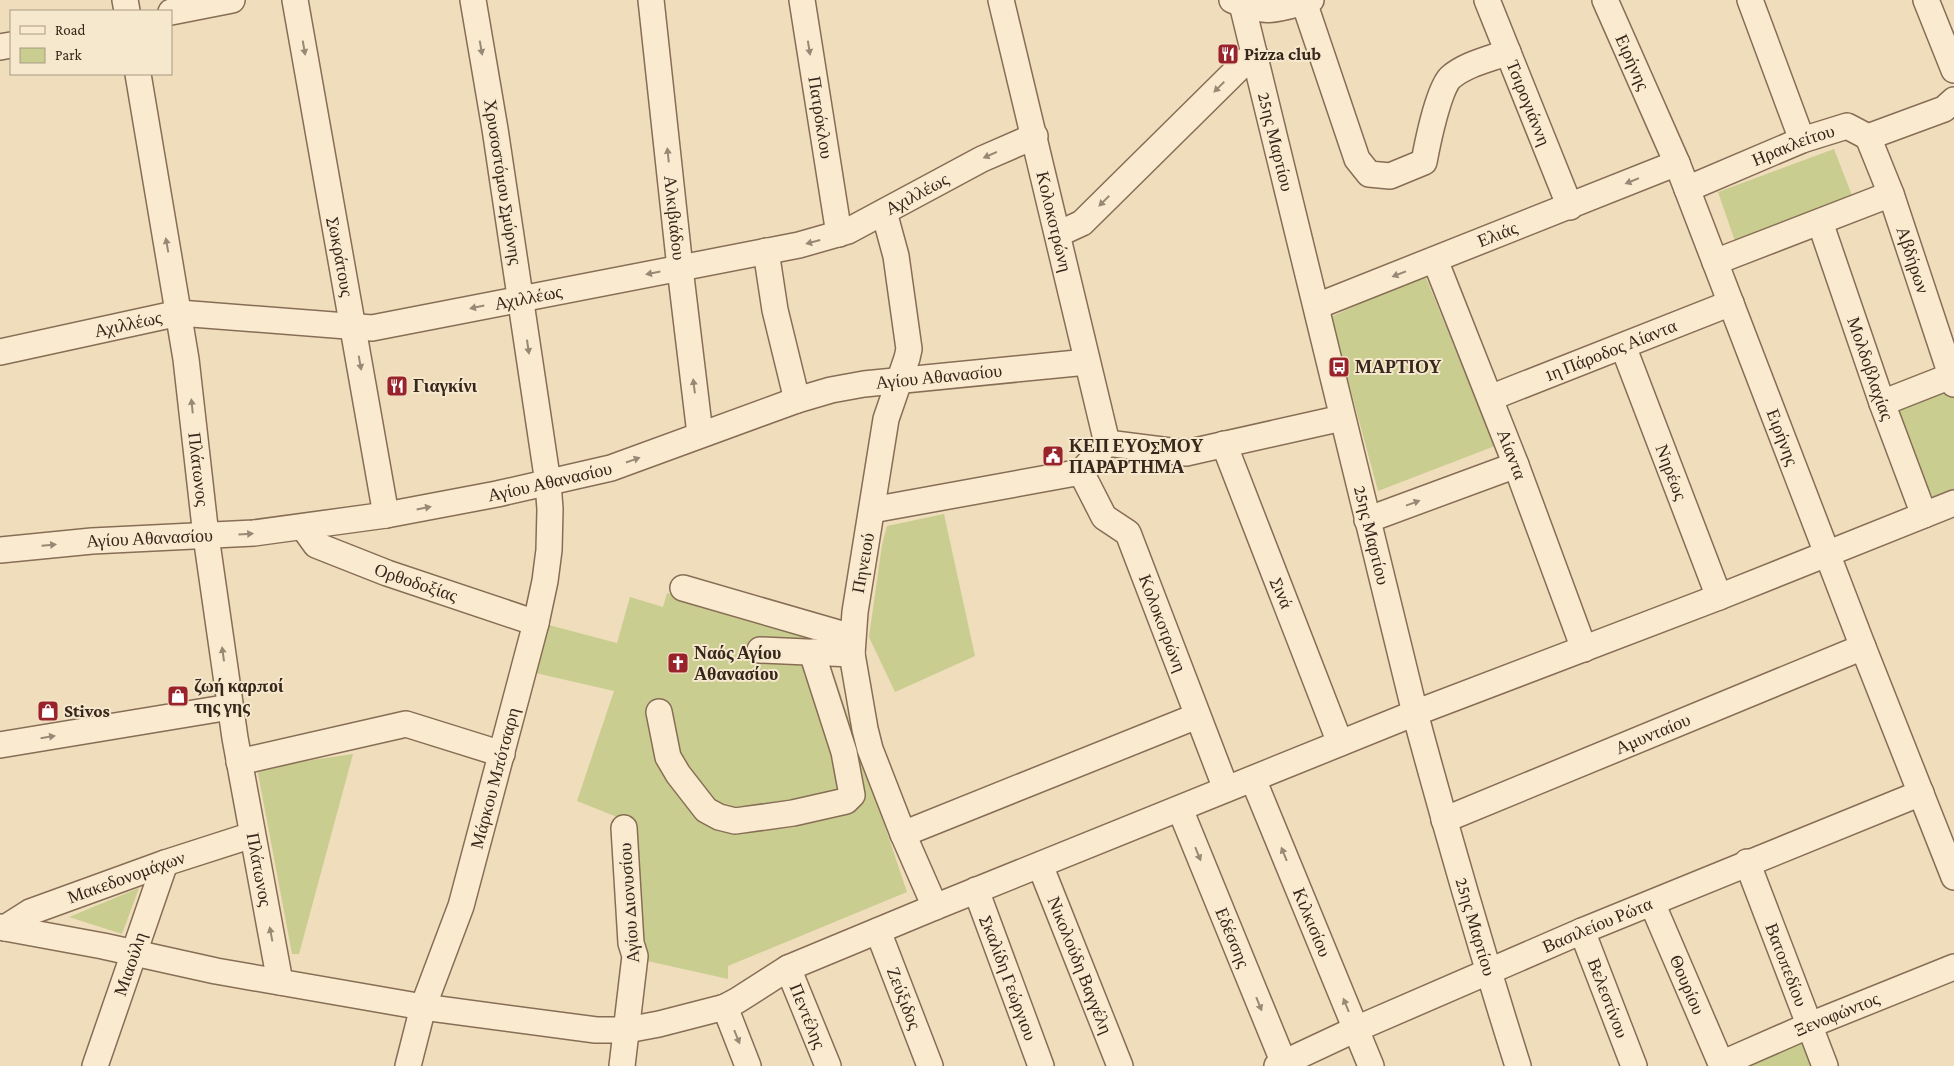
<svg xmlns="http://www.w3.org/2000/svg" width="1954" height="1066" viewBox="0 0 1954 1066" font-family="'Crimson Pro',serif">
	<rect width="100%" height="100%" fill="#efddbc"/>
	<!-- green -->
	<g fill="#c9cd90">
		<polygon points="1834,149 1853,198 1737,247 1718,192"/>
		<polygon points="1424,273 1495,446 1378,491 1331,317"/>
		<polygon points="1954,385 1954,490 1934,499 1882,403"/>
		<polygon points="944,514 975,656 895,692 869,637 882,545 887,526"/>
		<polygon points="667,593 820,633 907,892 728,966 728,979 643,960 632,823 577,801 614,691 531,672 545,624 617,643 630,597 663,607"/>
		<polygon points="353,754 299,954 292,954 257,768"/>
		<polygon points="139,888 122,934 69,917"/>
		<polygon points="1805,1038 1816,1066 1732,1066"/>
	</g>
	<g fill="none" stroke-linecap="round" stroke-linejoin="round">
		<!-- minor casing -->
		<g stroke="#876d55" stroke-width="28">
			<g id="minor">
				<polyline points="125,0 127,11"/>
				<path id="s1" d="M295,0L386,515"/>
				<path id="s2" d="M651,0L680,268L700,434"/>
				<path id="s3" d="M802,0L839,234"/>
				<path id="s4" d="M1001,0L1107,443"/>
				<path d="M1232,0C1266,16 1277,9 1311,0"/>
				<path id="s5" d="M1241,0L1415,713C1447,832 1481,949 1518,1066"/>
				<path id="s6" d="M1487,0L1570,207"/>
				<path id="s7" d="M1605,0L1677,163L1863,647L1954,877"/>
				<polyline points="1750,0 1802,140"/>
				<polyline points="1926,0 1954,70"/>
				<path d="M1304,2L1357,159L1369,174L1390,176L1424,162C1427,146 1439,86 1451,77C1466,64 1490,59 1508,52"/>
				<polyline points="171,12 232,0"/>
				<polyline points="0,47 11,45"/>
				<path id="s8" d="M138,74L186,359L206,536L235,738L280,982"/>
				<path id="s9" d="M1868,137L1891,194L1954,384"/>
				<path id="s10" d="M1687,189L1802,140L1847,126L1868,137L1944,109L1954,100"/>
				<polyline points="884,212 896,256 909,349 907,358 886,419 855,612 852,654 865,729 870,749 903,834 935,907"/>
				<path id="s11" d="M1820,222L1882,403L1924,515"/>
				<polyline points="1058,234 1082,223 1254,53"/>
				<polyline points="766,251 775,310 797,400"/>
				<path id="s12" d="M1435,260L1516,465L1584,649"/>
				<polyline points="1715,262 1891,194"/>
				<path id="s13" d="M1317,306L1677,163"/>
				<path id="s14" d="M1623,346L1719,597"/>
				<path id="s15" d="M0,352L179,313L372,328L799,245L848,231L982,159L1035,136"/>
				<path id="s16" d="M1490,398L1731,303"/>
				<polyline points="1882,403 1951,376"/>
				<path id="s17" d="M1224,444L1340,743"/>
				<path id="s18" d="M1081,472L1104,517L1128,533L1226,789"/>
				<polyline points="872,510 1081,472 1107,443 1186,453 1342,418"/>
				<polyline points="1367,520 1516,465"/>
				<path id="s19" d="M303,527L316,545L387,573L536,623"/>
				<path id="s20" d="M0,550L92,541L254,533L386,515L497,494L611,468L797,400L831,390L864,384L1087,362"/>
				<polyline points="683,588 852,637"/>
				<polyline points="760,650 852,654"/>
				<polyline points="659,712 668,757 678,774 706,810 719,817 735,821 793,813 846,801 852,795 844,752 815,662 814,652"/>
				<polyline points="0,745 230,707"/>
				<polyline points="239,762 406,724 502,754"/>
				<path id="s21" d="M1253,779L1371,1066"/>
				<path id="s22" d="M1180,809L1285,1066"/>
				<path id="s23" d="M1444,820L1863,647"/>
				<polyline points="903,834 1197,716"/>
				<path id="s24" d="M1747,862L1825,1066"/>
				<path id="s25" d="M1040,865L1120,1066"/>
				<path id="s26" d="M976,890L1041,1066"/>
				<path id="s27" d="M1652,903L1722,1066"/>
				<polyline points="0,927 103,946 216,971 423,1007 596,1030 627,1030 659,1024 725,1007 738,1000 788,968 935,907 1415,713 1719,597 1954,503"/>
				<path id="s28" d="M5,928L30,912L165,863L252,835"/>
				<path id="s29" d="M878,931L930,1066"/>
				<path id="s30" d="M1582,931L1634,1066"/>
				<path id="s31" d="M788,968L828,1066"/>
				<polyline points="725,1007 748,1066"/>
				<path id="s32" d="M1721,1064L1810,1025L1954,967"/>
				<path id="s33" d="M95,1066L165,863"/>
				<path id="s34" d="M408,1066L423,1007L461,906L536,623L545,581L549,550L550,509L548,483L495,129L473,0"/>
				<polyline points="622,1066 635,956 631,943 624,828"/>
				<path id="s35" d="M1277,1066L1356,1029L1582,931L1921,793"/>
			</g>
		</g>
		<!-- minor -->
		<use href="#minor" stroke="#faebd0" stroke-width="25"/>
	</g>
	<!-- one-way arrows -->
	<defs><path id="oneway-solid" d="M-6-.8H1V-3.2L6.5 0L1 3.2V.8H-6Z" transform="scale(1.25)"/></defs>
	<g fill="#988876">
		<use href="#oneway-solid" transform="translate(304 48) rotate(80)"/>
		<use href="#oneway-solid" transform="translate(481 48) rotate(80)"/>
		<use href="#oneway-solid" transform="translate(809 48) rotate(81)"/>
		<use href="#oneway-solid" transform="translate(1219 87) rotate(135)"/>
		<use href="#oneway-solid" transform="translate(668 155) rotate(-96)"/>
		<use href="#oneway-solid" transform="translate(990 155) rotate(156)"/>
		<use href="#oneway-solid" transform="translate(1632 181) rotate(158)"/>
		<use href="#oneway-solid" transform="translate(1104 201) rotate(135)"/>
		<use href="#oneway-solid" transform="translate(813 242) rotate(165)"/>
		<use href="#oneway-solid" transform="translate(167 245) rotate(-100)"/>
		<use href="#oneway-solid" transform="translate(653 273) rotate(169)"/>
		<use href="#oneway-solid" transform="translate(1399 274) rotate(159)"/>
		<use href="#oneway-solid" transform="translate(477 307) rotate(168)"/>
		<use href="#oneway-solid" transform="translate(528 347) rotate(82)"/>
		<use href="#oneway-solid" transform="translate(360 363) rotate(80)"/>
		<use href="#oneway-solid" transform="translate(694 386) rotate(-97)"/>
		<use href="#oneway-solid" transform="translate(192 406) rotate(-96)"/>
		<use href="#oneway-solid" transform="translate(633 460) rotate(-19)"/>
		<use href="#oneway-solid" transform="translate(1413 503) rotate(-20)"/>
		<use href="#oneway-solid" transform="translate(424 508) rotate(-11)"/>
		<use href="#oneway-solid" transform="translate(246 534) rotate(-3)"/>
		<use href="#oneway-solid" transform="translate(49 545) rotate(-5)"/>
		<use href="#oneway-solid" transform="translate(223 654) rotate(-98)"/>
		<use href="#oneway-solid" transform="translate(48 737) rotate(-9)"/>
		<use href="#oneway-solid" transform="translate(1198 854) rotate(68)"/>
		<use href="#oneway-solid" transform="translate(1284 854) rotate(-112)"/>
		<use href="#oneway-solid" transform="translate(271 934) rotate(-101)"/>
		<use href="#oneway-solid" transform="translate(1259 1004) rotate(68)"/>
		<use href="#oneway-solid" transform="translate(1346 1005) rotate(-112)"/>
		<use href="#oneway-solid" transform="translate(737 1037) rotate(68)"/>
	</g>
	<!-- icons -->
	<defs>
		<g id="restaurant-square" transform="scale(1.125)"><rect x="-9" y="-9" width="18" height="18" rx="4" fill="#99232a" stroke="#f6e8cc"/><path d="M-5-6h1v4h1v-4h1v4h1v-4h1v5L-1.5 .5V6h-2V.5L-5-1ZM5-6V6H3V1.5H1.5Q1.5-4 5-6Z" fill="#fff"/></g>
		<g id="bus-square" transform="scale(1.125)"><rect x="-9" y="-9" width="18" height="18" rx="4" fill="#99232a" stroke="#f6e8cc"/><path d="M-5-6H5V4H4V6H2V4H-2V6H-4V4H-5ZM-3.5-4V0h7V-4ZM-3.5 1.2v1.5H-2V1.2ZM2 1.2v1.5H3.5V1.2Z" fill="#fff"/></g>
		<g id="civic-square" transform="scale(1.125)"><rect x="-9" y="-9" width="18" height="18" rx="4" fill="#99232a" stroke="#f6e8cc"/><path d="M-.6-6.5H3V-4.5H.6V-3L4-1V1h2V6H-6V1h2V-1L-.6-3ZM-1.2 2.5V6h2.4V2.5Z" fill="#fff"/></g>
		<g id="church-square" transform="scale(1.125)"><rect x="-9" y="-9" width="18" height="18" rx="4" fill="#99232a" stroke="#f6e8cc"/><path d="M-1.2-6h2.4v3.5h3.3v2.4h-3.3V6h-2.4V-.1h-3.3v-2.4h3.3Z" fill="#fff"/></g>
		<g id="shop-square" transform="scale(1.125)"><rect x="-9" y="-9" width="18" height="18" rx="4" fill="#99232a" stroke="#f6e8cc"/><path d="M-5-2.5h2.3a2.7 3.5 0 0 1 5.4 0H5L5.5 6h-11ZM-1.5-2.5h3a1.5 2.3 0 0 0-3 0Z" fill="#fff"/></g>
	</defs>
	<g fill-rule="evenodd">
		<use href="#restaurant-square" x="1228" y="54"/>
		<use href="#bus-square" x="1339" y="367"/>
		<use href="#restaurant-square" x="397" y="386"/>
		<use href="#civic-square" x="1053" y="456"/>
		<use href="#church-square" x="678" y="663"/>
		<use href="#shop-square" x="178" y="696"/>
		<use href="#shop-square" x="48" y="711"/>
	</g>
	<g text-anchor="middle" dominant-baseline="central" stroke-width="4" stroke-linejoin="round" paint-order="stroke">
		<!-- poi labels -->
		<g font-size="18" font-weight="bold" fill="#36261b" stroke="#f6e8cc" text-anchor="start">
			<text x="1244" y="54">Pizza club</text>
			<text x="1355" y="367">ΜΑΡΤΙΟΥ</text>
			<text x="413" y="386">Γιαγκίνι</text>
			<text x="1069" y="446">ΚΕΠ ΕΥΟΣΜΟΥ<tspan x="1069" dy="21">ΠΑΡΑΡΤΗΜΑ</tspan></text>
			<text x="694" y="653">Ναός Αγίου<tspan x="694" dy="21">Αθανασίου</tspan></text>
			<text x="194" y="686">ζωή καρποί<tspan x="194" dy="21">της γης</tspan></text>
			<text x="64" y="711">Stivos</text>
		</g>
		<!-- street labels -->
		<g font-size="18" fill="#36261b" stroke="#f6e8cc">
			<text stroke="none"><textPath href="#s7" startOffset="68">Ειρήνης</textPath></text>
			<text stroke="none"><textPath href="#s6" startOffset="111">Τσιρογιάννη</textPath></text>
			<text stroke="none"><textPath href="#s3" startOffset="119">Πατρόκλου</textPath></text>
			<text stroke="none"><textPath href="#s5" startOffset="146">25ης Μαρτίου</textPath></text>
			<text stroke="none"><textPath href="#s10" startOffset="115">Ηρακλείτου</textPath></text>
			<text transform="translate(503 182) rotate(81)">Χρυσοστόμου Σμύρνης</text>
			<text stroke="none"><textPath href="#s15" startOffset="941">Αχιλλέως</textPath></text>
			<text stroke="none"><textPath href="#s2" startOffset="219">Αλκιβιάδου</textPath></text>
			<text stroke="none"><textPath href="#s4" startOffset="228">Κολοκοτρώνη</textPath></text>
			<text stroke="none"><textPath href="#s13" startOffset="194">Ελιάς</textPath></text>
			<text stroke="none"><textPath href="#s1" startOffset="261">Σωκράτους</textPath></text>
			<text stroke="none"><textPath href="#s9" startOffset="131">Αβδήρων</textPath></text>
			<text stroke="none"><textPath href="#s15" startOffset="536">Αχιλλέως</textPath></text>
			<text stroke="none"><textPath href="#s15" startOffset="131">Αχιλλέως</textPath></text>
			<text stroke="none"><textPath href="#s16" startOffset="130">1η Πάροδος Αίαντα</textPath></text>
			<text stroke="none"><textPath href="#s11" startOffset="155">Μολδοβλαχίας</textPath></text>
			<text stroke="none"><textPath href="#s20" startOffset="960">Αγίου Αθανασίου</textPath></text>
			<text stroke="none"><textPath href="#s7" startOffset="472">Ειρήνης</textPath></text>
			<text stroke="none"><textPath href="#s12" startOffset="209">Αίαντα</textPath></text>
			<text stroke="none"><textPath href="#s8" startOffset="400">Πλάτωνος</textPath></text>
			<text stroke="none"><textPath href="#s14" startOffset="135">Νηρέως</textPath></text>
			<text stroke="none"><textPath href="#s20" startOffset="555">Αγίου Αθανασίου</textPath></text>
			<text stroke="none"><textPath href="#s5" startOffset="551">25ης Μαρτίου</textPath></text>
			<text stroke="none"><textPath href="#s20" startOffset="150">Αγίου Αθανασίου</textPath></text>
			<text transform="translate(863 563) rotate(-80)">Πηνειού</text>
			<text stroke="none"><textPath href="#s19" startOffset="129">Ορθοδοξίας</textPath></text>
			<text stroke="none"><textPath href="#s17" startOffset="160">Σινά</textPath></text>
			<text stroke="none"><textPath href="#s18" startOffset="176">Κολοκοτρώνη</textPath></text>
			<text stroke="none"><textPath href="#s23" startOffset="226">Αμυνταίου</textPath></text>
			<text stroke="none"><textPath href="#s34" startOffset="301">Μάρκου Μπότσαρη</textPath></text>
			<text stroke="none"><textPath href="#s8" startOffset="805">Πλάτωνος</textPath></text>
			<text stroke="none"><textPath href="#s28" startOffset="132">Μακεδονομάχων</textPath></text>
			<text transform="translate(629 903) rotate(-94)">Αγίου Διονυσίου</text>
			<text stroke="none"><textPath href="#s21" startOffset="155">Κιλκισίου</textPath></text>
			<text stroke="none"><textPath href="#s35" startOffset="350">Βασιλείου Ρώτα</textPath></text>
			<text stroke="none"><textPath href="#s5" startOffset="956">25ης Μαρτίου</textPath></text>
			<text stroke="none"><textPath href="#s22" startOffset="139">Εδέσσης</textPath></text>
			<text stroke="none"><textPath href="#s24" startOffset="110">Βατοπεδίου</textPath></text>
			<text stroke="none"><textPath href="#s33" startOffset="108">Μιαούλη</textPath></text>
			<text stroke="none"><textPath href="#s25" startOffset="108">Νικολούδη Βαγγέλη</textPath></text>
			<text stroke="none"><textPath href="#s26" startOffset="94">Σκαλίδη Γεώργιου</textPath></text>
			<text stroke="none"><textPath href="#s27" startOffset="89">Θουρίου</textPath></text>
			<text stroke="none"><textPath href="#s29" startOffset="72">Ζεύξιδος</textPath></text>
			<text stroke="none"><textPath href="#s30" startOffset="72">Βελεστίνου</textPath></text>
			<text stroke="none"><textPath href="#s32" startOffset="126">Ξενοφώντος</textPath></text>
			<text stroke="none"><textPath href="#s31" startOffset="52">Πεντέλης</textPath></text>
		</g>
	</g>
	<!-- legend -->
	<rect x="10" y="10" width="162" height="65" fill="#f6e8cc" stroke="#a99a85"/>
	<rect x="20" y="26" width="25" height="8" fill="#faebd0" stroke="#a99a85"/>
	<text x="55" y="35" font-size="15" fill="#36261b">Road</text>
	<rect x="20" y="48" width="25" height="15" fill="#c9cd90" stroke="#a99a85"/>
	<text x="55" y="60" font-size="15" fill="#36261b">Park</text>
</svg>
